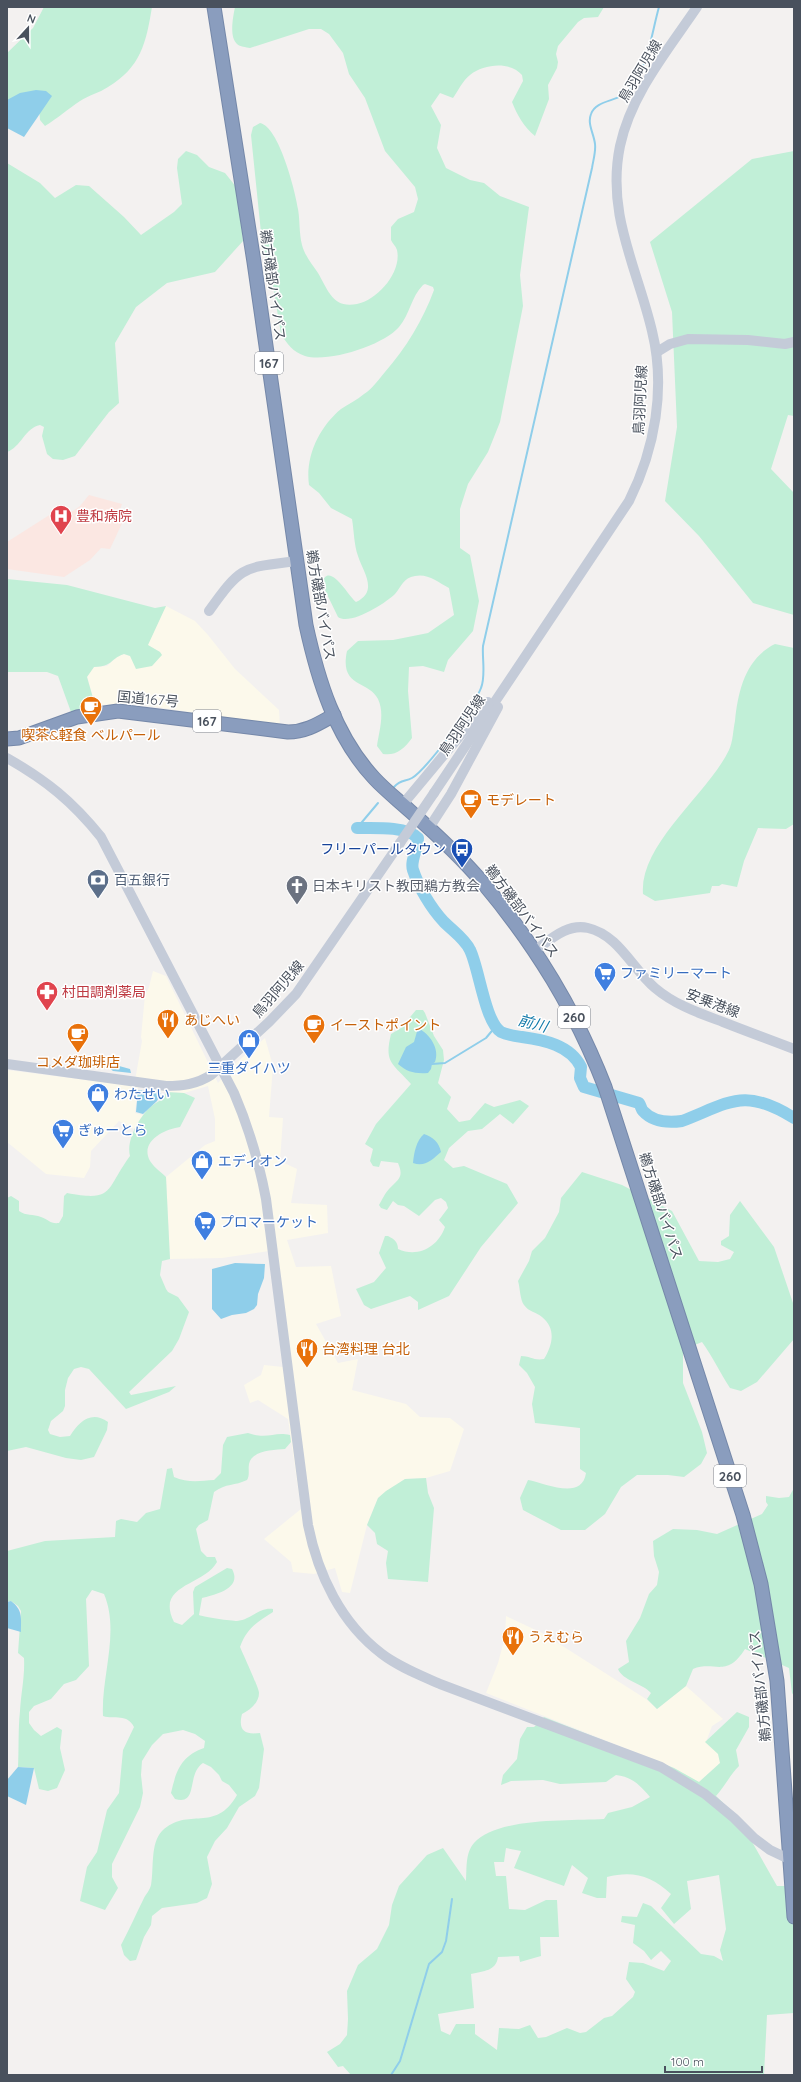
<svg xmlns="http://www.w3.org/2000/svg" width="801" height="2082" viewBox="0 0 801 2082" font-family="Quicksand,'Noto Sans JP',sans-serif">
	<rect width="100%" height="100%" fill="#f3f1f0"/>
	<!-- commercial -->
	<g fill="#fcf9eb">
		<polygon points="166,606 195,621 208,635 235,669 279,710 280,726 138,704 95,705 87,676 91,670 94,667 107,666 118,656 124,654 130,656 160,652 147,645"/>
		<polygon points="153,971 166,976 218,1083 236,1063 265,1038 273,1066 269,1117 283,1118 280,1161 297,1169 291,1203 327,1205 328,1233 287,1240 296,1267 331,1266 341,1316 316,1324 338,1363 358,1359 352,1390 406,1404 420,1417 450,1418 464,1429 450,1471 426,1478 405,1479 378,1498 367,1525 350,1593 342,1592 335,1568 314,1574 293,1572 291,1562 264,1539 301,1509 288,1419 258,1400 250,1403 244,1385 261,1375 264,1365 283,1367 269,1251 222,1258 170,1259 166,1177 205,1145 215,1141 215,1119 208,1086 184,1093 166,1092 138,1087 135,1113 143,1115 134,1129 119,1121 91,1151 90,1167 84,1178 46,1174 7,1142 7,1070 134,1086 142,1041 141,1037 145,995 149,987"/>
		<polygon points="506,1616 542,1633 646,1699 657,1709 686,1686 723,1719 712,1726 706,1742 719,1754 720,1763 699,1782 674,1768 653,1759 486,1693 498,1663 505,1637"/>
	</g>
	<!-- medical -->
	<polygon fill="#fbe7e2" points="89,495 122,504 118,515 124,519 110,549 101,548 90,560 64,577 7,569 7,542 51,514 73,511 80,506"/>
	<!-- green -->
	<g fill="#c1efd7" fill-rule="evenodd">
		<path d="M44,7H152C146,43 141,67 108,87C99,93 89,95 80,101C68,109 58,118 45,126L40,120L39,108L7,104V53L33,28Z"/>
		<path d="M235,7H604L598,17L584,18L578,22L558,46L556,54L558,62L557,68L548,85L549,99L535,136C524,127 517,115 512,102L523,81L522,75C510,61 484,64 470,75C463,80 458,91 453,98L440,93L431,106L441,125L437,148L446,168L470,180L484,183L500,196L529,207L520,275L523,306L500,422L488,452L468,484L460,509V548L470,555L479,601L473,631L448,660L444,672L423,666L409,667L408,691L412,738C404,749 396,756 383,754L377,746C379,731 385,714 378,699C369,680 339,688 347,651L358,641L393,640L428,633L454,615L449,588C438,582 427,573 415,576C403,578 402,586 395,594C386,603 350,626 338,617L322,584C328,559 349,597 356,602C379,591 363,572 358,556C354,545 354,531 352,519L331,508L319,493L309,485C305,457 319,427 341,409C348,404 357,400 364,394C372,389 379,379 385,372C406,348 423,320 434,290L433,287L425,284L423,285C411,297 410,314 399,327C384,345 328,363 305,356C293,352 287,344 281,334L269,262L263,252L251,135L253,127L260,123C279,127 295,190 298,209C300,220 299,233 302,245C305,256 312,264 318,273C328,290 333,309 357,304C378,300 402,272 397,250C396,246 392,243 391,240C391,236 391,231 391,227L398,219L414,212L418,199L415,187L385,151L365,98L349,74L343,53L329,34L321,29H309L250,48C246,47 240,47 237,44C229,37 233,17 235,7Z"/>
		<path d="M186,151L197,155L209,167L225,173L237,188L243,241L215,272L167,283L136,307L115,343L119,403L109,412L75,456L63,460L53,459L47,454L42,436L44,427L40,425C25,428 21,447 7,452V163L40,183L55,198L76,185L89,186L124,217L141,235L174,212L182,204L177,168L178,159Z"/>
		<polygon points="794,151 794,416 788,415 771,469 794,493 794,615 753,603 699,536 665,501 677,427 672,312 650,242 752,159"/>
		<path d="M7,579L67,585L155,608L166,606L148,645L160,652L162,655L152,666L136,669L130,656L124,654C108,660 114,666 94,667L87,677L95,705L71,712L58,676L47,672H7Z"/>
		<path d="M775,644L794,648V824L786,829L758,828L744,861L737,887L722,884L719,886H712L710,893L655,901L643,894C639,844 708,794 729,750C733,742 733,730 735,721C738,690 746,658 775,644Z"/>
		<path d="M416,1010H423L425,1013L434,1036L443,1050L444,1060L438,1083L451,1097L447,1109L459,1122L470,1120L485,1103L494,1107L520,1100L529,1106L513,1124L500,1114L482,1129L468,1131L449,1148L444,1160L453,1168L464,1166L507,1184L518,1203L481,1247L449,1296L418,1310V1302L410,1296L371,1309L364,1305L356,1289L374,1282L386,1268L379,1253L385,1236H388C394,1239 398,1242 398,1249C418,1258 438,1247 445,1227L439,1220L448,1208L446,1202L441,1198L435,1200L419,1216L404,1206L398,1205L393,1201L387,1210L381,1208L379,1205C382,1200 385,1193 389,1189C399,1179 404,1177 398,1163L381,1161L379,1167L373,1166L370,1161L373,1149L365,1144L376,1124L411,1084C392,1063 384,1063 391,1034L401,1028Z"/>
		<path d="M166,1092L184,1093L195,1098L180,1127C166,1129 141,1140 149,1159C152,1166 161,1172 166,1177L170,1259L162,1261L160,1275L166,1289L168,1292L178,1297L189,1312L179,1339L172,1351L129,1392L131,1395L176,1386L169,1392L126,1409L89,1369L81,1367L74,1369L68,1378L65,1390V1406L63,1411L51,1421L48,1430L50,1434L60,1437L70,1436C79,1422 91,1410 108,1422L107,1430L94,1457L81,1460L66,1458L26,1447L7,1451V1198L11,1196L19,1201V1211C26,1216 33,1214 41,1217C49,1220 50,1224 59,1223L63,1216L64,1196L67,1193C115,1202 105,1190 130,1156C125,1138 145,1105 162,1100Z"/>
		<path d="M582,1172L622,1185L672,1211L699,1261L718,1262L730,1259L734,1252L721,1245V1241L729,1236L730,1215L740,1201L774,1247L794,1306V1339L757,1382L741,1391L730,1388C720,1373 713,1357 702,1342L683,1350V1383L702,1432L707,1453L701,1464L684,1477L668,1475H637L621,1487L605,1514L585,1530H561L523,1510L520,1498L528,1480C545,1483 582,1501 586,1473L580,1469V1428L535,1423L532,1404L535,1387L527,1373L519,1365L521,1356C530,1356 534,1361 544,1359C552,1346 557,1329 542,1317C536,1312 529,1312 524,1305C520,1300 520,1287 518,1281L529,1261L532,1251L545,1238L559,1212L561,1198Z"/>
		<path d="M248,1433C268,1440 274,1431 290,1435L291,1442L285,1449C274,1450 252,1450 249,1464C248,1470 250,1475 247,1480C235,1486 226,1483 214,1492L208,1520L199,1525L196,1529L201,1551L207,1557H215L217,1562C204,1586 155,1584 174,1622L182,1625L194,1614L193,1592L195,1587L227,1568L232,1569C243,1589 214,1595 202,1598L199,1615C203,1617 232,1621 237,1621C251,1620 259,1607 273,1609V1612C257,1622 247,1628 240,1647C243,1654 259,1688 259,1693C259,1703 250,1710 242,1714C238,1730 244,1735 260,1733L264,1749L259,1788L255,1796L239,1807L227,1828L215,1841L207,1857L212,1884L207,1898L197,1903L162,1908L152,1916L151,1925L144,1937L136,1960L130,1961L124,1955L121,1945C129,1930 136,1914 144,1898C146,1894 150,1890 151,1885C154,1870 150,1843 162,1831C188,1806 215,1834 237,1795L229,1785L222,1781L219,1775L211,1767L203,1763C186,1774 199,1806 175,1799L171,1793C176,1771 181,1756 204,1748L205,1741L195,1734L183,1730L163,1734L152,1745L142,1761L141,1775L143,1793L140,1807L112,1864V1877L118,1888L105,1910L80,1901L87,1867L97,1852L107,1810L119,1793L123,1750L134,1727C127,1713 115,1720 103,1716C101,1676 120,1632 104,1594L92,1590L86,1599L89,1666L76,1680L64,1684L51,1699L34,1706L29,1712V1723L34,1730L41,1736L57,1727L62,1730L60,1748L65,1770L57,1788L48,1791L39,1789L34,1768L18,1767C19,1748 18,1730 20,1711C21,1693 25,1676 24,1658L18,1653L21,1611L18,1606L11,1601L7,1602V1551L45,1541L115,1537L116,1521L121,1519L137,1522L146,1513L160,1509L167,1469L172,1468L174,1477C187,1483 200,1481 214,1480L221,1473L223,1445L227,1437Z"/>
		<polygon points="426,1478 428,1493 434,1508 428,1582 388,1579 386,1563 388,1551 377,1544 375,1533 367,1525 378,1498 386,1491 405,1479"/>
		<path d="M794,1488V1696L792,1693L789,1668L745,1649C726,1679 715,1660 693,1669L686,1686L657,1709L647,1699L651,1693C642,1683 623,1681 618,1669L629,1662L626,1641L640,1618L649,1594L657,1585L659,1572L654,1556L653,1541L673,1529L697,1530L717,1534L762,1514L768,1505L766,1502V1496L779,1498L789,1497Z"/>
		<path d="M737,1712L749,1717V1727L736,1750L739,1766C730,1775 725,1786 716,1796L738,1817L777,1886H794V2013L767,2015L764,2075H351L343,2066L338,2067L327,2052L340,2044L347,2035L348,2019L347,1991L358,1965L377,1949L389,1925L392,1905L399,1886L427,1855L443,1848L466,1881C467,1869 465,1853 474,1843C496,1817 571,1821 604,1819L608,1813L632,1807L650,1797C640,1785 632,1777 616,1775L606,1782L560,1784L543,1780L511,1781L501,1785L503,1775L517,1759L520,1739L527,1727H534L544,1717L674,1768L699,1782L720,1763L718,1754L705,1742ZM506,1848L521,1851L514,1868L564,1886L572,1865L588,1878L582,1893L597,1898H606L607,1877C633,1870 652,1876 671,1894L661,1908L674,1924L691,1909L687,1881L719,1875L726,1929L720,1950L723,1961L714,1956L701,1954L651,1906L643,1903L637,1917L622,1916L621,1922L635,1925L633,1943L644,1951L651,1960L661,1951L671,1961L664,1971L643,1963L629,1962L626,1979L635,1992L633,1997L612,2016L604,2018L586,2032L580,2033L567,2028L546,2037L538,2038L530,2025L519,2029L499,2028L497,2050L475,2034V2024H456L450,2035L441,2031L438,2014L474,2008L471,1974C484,1971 496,1971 498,1957L519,1956L520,1962L541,1956L540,1937H559L557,1900H546L525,1910L509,1909L506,1876H496L494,1862H504Z"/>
	</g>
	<!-- water -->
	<g fill="#8fceea">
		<polygon points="36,90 46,91 52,96 24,137 7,128 7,100 20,93"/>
		<path d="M418,1028C430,1034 440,1049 435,1062L432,1064L431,1069L428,1073C415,1074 407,1072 398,1064L406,1047L414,1042Z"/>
		<polygon points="112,1064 130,1069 131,1073 113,1071 108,1067"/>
		<polygon points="138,1090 161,1093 157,1101 143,1114 136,1112"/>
		<path d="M424,1134C433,1137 439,1142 441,1152C432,1160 425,1167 413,1163C414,1153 416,1141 424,1134Z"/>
		<polygon points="235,1263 265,1264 264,1278 258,1294 257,1305 254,1309 246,1313 232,1315 221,1319 212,1309 212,1269"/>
		<path d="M11,1601C23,1610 21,1618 21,1632L7,1628V1602Z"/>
		<polygon points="18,1767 34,1768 26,1805 7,1796 7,1780"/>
	</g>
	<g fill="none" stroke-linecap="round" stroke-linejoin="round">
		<!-- stream -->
		<g stroke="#8fceea" stroke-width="2">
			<path d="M394,787C401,779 405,782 412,778C426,770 475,704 481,688C486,676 482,659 483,646L592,168C593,161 596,152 595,144C594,134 587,124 591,114C596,99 620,102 629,90C649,66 651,35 659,7"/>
			<polyline points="357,828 378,803"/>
			<polyline points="432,1064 445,1063 486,1038 496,1026"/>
			<polyline points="391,2075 400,2061 429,1964 442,1952 446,1941 452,1899"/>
		</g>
		<!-- river -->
		<path stroke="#8fceea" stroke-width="12" d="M357,828C373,828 407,826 418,838C418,848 410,861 413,870C419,888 431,908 444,922C453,931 465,939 470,950C479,968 485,1022 501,1032C507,1035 515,1036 522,1037C544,1040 570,1045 581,1067L580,1078L584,1087L639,1103C641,1106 641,1109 643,1111C653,1122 668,1123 682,1121C731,1102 744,1087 794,1118"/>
		<!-- highway casing -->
		<g stroke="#7588a9" stroke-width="15">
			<g id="highway">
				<path d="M214,7L254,262L306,625C318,680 335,736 374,778C385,790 398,800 410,811C435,833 461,857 483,883C536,946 575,1010 605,1087L743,1515L761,1584L777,1681L794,1917"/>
				<path d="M7,739L19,738L77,717L118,711L288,732C306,732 318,724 334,715"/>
			</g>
		</g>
		<!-- secondary -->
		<g stroke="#c4cbd8" stroke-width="10">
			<polyline points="657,352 670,344 688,339 748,340 785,344 794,342"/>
			<path d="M209,611C242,565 242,568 297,561"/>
			<path d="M7,758C47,781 72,801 101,837L234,1093C249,1128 259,1162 266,1199L308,1525C318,1575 341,1623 382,1654C399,1667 420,1675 440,1684L661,1767L705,1794L734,1818L754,1838L770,1850L789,1859"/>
			<path d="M434,793L629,501C655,449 666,388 652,331C637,267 606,214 620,146C631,94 668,50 697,7"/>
			<polyline points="403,804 488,702"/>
			<polyline points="429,828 451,794 498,707"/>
			<path d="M534,951C550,940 567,923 588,928C619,935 633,970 655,988C675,1005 699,1013 723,1022C746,1031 770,1040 794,1049"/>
			<path d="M7,1064L166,1086C183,1086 197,1084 211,1075L269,1022L296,994L400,843"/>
		</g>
		<!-- highway -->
		<use href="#highway" stroke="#8a9dbe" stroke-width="13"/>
		<!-- secondary-bridge -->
		<polyline stroke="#c4cbd8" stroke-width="10" points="400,843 434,793"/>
	</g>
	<!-- icons -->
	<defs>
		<g id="hospital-pin" transform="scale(1.15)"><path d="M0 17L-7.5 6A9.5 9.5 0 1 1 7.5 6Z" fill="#e0444e" stroke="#fff"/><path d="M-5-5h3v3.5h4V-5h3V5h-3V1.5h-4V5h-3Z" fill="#fff"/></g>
		<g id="cafe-pin" transform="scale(1.15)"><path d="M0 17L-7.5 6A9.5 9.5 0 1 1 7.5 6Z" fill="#e8710a" stroke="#fff"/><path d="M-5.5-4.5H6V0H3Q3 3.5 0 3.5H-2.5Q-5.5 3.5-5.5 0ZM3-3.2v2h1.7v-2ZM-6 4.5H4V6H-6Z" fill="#fff"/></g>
		<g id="bus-pin" transform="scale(1.15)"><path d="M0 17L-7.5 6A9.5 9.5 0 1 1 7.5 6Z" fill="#1a4fb4" stroke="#fff"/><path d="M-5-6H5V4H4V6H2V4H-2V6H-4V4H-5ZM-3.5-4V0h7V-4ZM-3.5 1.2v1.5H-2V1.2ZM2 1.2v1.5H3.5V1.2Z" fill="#fff"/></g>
		<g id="bank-pin" transform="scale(1.15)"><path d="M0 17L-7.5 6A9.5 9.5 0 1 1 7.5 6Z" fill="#5c6f8a" stroke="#fff"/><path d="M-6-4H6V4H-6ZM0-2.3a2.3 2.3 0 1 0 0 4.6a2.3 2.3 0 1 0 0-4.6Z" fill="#fff"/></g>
		<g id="church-pin" transform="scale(1.15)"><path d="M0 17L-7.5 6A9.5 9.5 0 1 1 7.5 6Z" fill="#6b7280" stroke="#fff"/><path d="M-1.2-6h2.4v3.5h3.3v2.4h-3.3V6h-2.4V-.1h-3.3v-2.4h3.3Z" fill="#fff"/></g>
		<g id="supermarket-pin" transform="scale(1.15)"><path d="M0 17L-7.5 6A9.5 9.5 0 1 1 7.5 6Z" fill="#3f7fe0" stroke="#fff"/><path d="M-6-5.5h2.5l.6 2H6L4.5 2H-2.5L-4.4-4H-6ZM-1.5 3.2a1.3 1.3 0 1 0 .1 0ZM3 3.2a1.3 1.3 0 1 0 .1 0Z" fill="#fff"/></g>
		<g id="pharmacy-pin" transform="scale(1.15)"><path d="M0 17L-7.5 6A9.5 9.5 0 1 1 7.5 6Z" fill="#e0444e" stroke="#fff"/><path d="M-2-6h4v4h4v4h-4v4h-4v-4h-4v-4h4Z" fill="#fff"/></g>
		<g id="restaurant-pin" transform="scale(1.15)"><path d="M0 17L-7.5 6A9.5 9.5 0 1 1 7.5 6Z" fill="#e8710a" stroke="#fff"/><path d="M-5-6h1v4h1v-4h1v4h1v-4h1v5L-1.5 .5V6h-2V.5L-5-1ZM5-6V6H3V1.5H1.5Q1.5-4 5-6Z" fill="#fff"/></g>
		<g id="shop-pin" transform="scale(1.15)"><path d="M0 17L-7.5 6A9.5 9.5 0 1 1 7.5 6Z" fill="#3f7fe0" stroke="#fff"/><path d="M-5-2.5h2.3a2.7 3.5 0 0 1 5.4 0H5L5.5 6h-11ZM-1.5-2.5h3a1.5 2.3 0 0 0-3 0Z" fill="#fff"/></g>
	</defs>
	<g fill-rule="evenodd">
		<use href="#hospital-pin" x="61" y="516"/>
		<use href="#cafe-pin" x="91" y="707"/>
		<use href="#cafe-pin" x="471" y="800"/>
		<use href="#bus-pin" x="462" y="849"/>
		<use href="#bank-pin" x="98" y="880"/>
		<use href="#church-pin" x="297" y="886"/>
		<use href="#supermarket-pin" x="605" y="973"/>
		<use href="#pharmacy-pin" x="47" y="992"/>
		<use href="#restaurant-pin" x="168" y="1020"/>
		<use href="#cafe-pin" x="314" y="1025"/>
		<use href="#cafe-pin" x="78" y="1034"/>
		<use href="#shop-pin" x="249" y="1040"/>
		<use href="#shop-pin" x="98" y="1094"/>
		<use href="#supermarket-pin" x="63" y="1130"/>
		<use href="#shop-pin" x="202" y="1161"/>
		<use href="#supermarket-pin" x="205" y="1222"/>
		<use href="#restaurant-pin" x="307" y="1349"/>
		<use href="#restaurant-pin" x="513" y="1637"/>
	</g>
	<g text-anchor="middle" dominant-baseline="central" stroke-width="3" stroke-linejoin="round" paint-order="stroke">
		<!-- shield labels -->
		<g fill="#fff" stroke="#80858e" stroke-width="1">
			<rect x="255" y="352" width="28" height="22" rx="3"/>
			<rect x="193" y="710" width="28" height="22" rx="3"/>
			<rect x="558" y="1006" width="32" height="22" rx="3"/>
			<rect x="714" y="1465" width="32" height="22" rx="3"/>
		</g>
		<g font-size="13" font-weight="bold" fill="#49515d">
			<text x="269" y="363">167</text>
			<text x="207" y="721">167</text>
			<text x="574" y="1017">260</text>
			<text x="730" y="1476">260</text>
		</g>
		<!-- street labels -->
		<g font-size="14" fill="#49515d" stroke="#fff">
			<text transform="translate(640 71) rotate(-59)">鳥羽阿児線</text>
			<text transform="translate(273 285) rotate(82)">鵜方磯部バイパス</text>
			<text transform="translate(640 400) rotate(-87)">鳥羽阿児線</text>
			<text transform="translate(321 605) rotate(80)">鵜方磯部バイパス</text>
			<text transform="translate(148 699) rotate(5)">国道167号</text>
			<text transform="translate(462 725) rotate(-56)">鳥羽阿児線</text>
			<text transform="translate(522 911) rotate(53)">鵜方磯部バイパス</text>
			<text transform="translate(278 989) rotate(-49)">鳥羽阿児線</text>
			<text transform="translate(713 1003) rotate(21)">安乗港線</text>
			<text transform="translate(661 1206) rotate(72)">鵜方磯部バイパス</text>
			<text transform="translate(760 1686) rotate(-96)">鵜方磯部バイパス</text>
		</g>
		<!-- health labels -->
		<g font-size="14" fill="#be3a42" stroke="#fff" text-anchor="start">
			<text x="76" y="516">豊和病院</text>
			<text x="62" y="992">村田調剤薬局</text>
		</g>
		<!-- food labels -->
		<g font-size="14" fill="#c56008" stroke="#fff" text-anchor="start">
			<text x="91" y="735" text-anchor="middle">喫茶&amp;軽食 ベルパール</text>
			<text x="486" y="800">モデレート</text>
			<text x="184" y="1020">あじへい</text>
			<text x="330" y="1025">イーストポイント</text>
			<text x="78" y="1062" text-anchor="middle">コメダ珈琲店</text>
			<text x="322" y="1349">台湾料理 台北</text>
			<text x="528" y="1637">うえむら</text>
		</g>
		<!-- transit labels -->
		<g font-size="14" fill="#164399" stroke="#fff" text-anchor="end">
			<text x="446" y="849">フリーパールタウン</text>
		</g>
		<!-- service labels -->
		<g font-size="14" fill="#4e5e75" stroke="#fff" text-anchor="start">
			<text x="114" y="880">百五銀行</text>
		</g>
		<!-- worship labels -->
		<g font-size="14" fill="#5b616d" stroke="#fff" text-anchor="start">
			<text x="312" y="886">日本キリスト教団鵜方教会</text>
		</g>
		<!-- shop labels -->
		<g font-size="14" fill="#366cbe" stroke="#fff" text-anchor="start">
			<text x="620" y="973">ファミリーマート</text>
			<text x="249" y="1068" text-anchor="middle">三重ダイハツ</text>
			<text x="114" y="1094">わたせい</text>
			<text x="78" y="1130">ぎゅーとら</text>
			<text x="218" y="1161">エディオン</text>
			<text x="220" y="1222">プロマーケット</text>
		</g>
		<!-- water labels -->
		<g font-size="15" font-style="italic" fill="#1079a9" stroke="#fff">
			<text transform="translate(533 1023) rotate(15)">前川</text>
		</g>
	</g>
	<!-- border -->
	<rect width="801" height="2082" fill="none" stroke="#49515d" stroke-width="16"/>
	<!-- north arrow -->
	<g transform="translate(28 28) rotate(21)" stroke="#ffffff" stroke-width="3" paint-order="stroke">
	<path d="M0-3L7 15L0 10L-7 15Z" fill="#49515d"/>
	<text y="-6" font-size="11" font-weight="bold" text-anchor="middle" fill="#49515d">N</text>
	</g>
	<!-- scale -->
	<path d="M665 2066v6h97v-6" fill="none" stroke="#49515d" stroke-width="2"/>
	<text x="671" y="2066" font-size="12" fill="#49515d" stroke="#ffffff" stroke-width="3" paint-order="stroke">100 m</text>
</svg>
